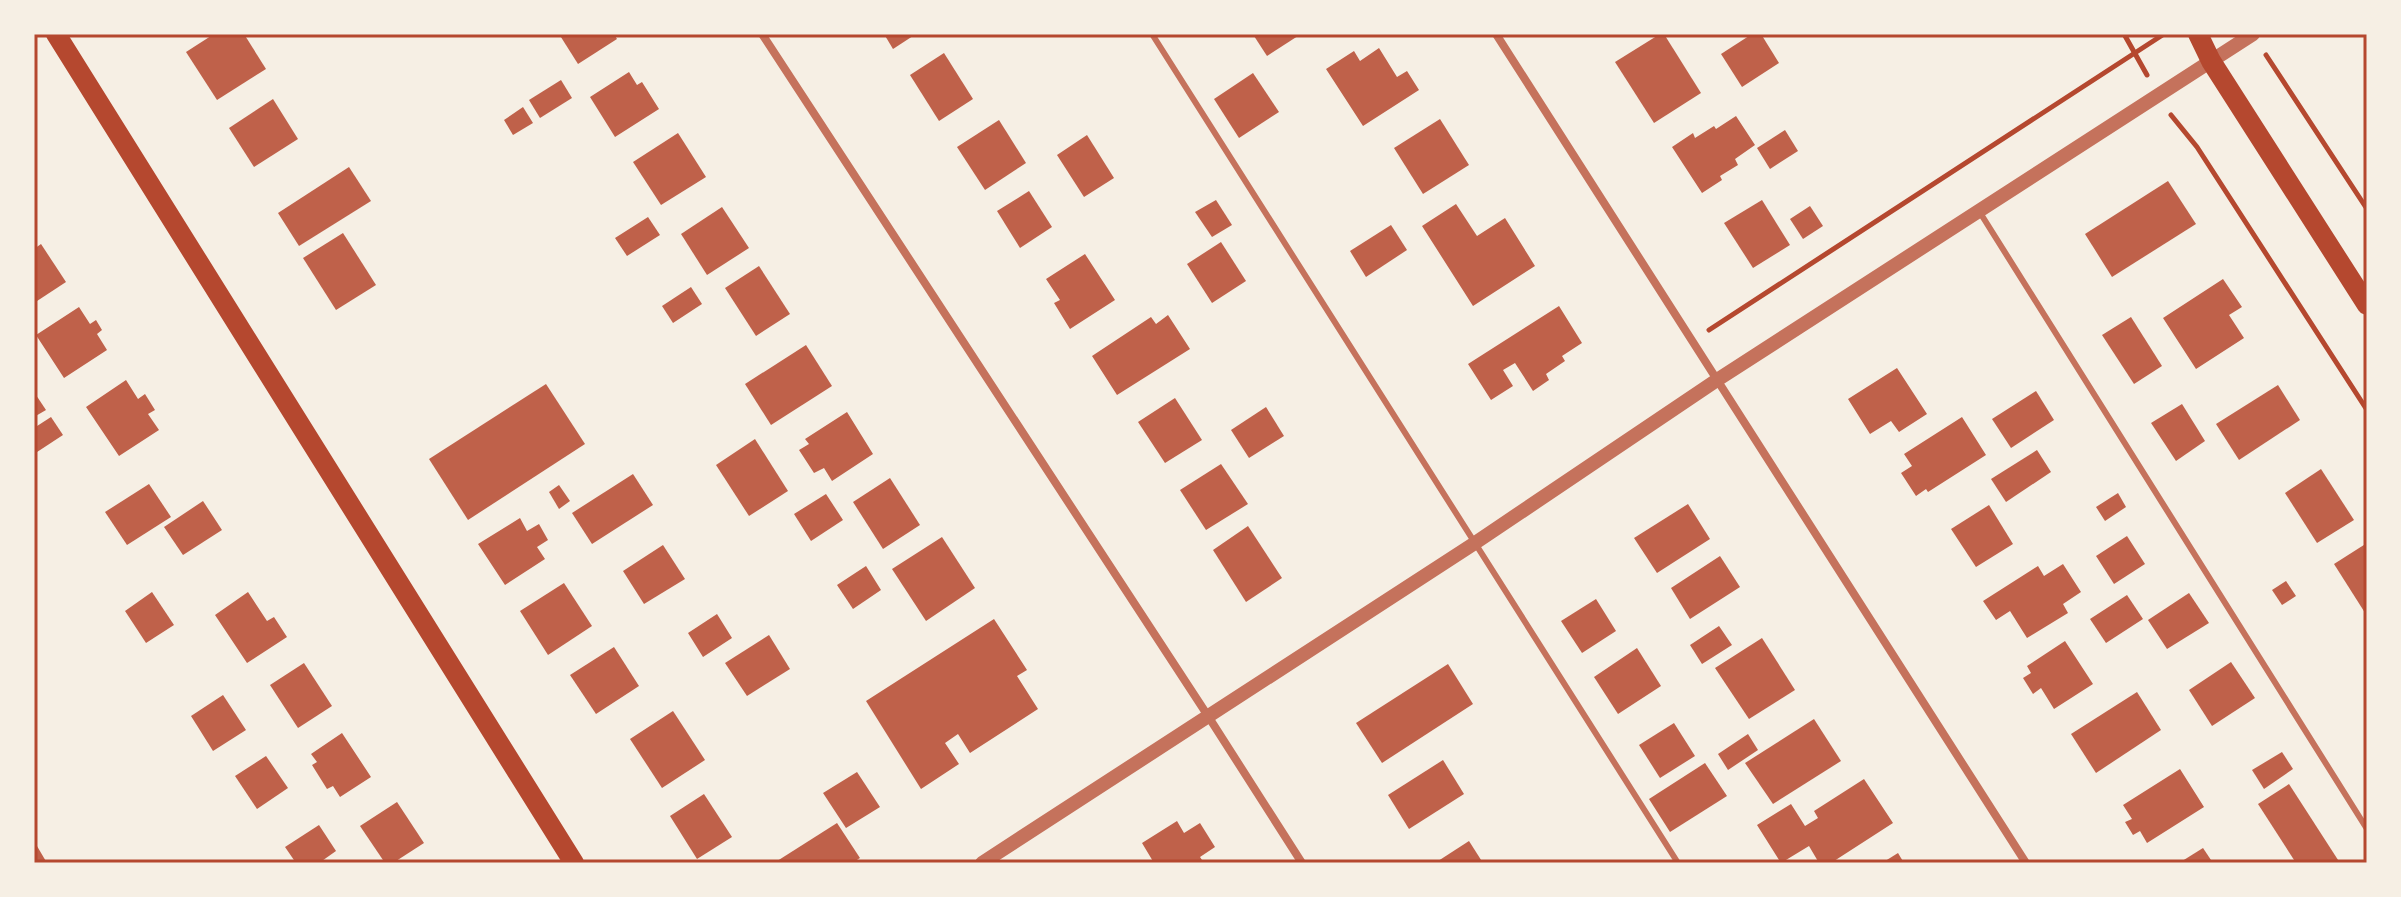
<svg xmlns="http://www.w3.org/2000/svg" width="2401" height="897" viewBox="0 0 2401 897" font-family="Manrope,sans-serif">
	<rect width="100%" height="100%" fill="#f6efe4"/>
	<!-- building -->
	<g fill="#bf614a">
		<polygon points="214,34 244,34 266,69 217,100 186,52"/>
		<polygon points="559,34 614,34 617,39 578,64"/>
		<polygon points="884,34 916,34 893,49"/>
		<polygon points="1257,34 1301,34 1267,56 1254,36"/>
		<polygon points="1660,34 1664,34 1701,93 1654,123 1615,62"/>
		<polygon points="1752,34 1761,34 1779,63 1742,87 1721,54"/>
		<polygon points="1379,48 1397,77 1407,71 1419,90 1363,126 1326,69 1354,51 1360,61"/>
		<polygon points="944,53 973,99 939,121 910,75"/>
		<polygon points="629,72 637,85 642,82 659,109 615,137 590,97"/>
		<polygon points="1253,73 1279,112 1239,138 1214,99"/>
		<polygon points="561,80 572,98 540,118 529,100"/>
		<polygon points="273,99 298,139 254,167 229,128"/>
		<polygon points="523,107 533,123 513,135 504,120"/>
		<polygon points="1736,116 1755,145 1735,159 1738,165 1720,176 1722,180 1702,193 1672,147 1693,133 1695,138 1714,126 1716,129"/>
		<polygon points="1440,119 1469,165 1423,194 1394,148"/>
		<polygon points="999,120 1026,163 985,190 957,147"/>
		<polygon points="1785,130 1798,151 1770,169 1757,148"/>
		<polygon points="678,133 706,177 661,205 633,162"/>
		<polygon points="1087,135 1114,178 1084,197 1057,155"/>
		<polygon points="349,167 371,201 299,246 278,213"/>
		<polygon points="2168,181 2196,224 2112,277 2085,234"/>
		<polygon points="1029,191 1052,227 1020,248 997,211"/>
		<polygon points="1216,200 1232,225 1212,237 1195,212"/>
		<polygon points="1762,200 1790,245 1753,268 1724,223"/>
		<polygon points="1456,204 1477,236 1505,218 1535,266 1473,306 1422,226"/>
		<polygon points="1810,206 1823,226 1803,239 1790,219"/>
		<polygon points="722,207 749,248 707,275 681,234"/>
		<polygon points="648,217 660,235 627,256 615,238"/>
		<polygon points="1391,225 1407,250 1366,277 1350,251"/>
		<polygon points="343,233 376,285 336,310 303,258"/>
		<polygon points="1221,242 1246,281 1212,303 1187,264"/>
		<polygon points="41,244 66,282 34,303 34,249"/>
		<polygon points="1085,254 1115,300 1070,329 1054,303 1060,300 1046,279"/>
		<polygon points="759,266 790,314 756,336 725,288"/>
		<polygon points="2223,279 2242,307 2229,315 2244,338 2196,369 2163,318"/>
		<polygon points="691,287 702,304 673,323 662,306"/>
		<polygon points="1559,306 1582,343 1562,356 1565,361 1546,374 1549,380 1533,391 1515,363 1503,370 1513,386 1491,400 1468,364"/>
		<polygon points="79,307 90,324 96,320 102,330 97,334 107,350 64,378 36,335"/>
		<polygon points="1168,315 1190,349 1117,395 1092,356 1151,317 1156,324"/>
		<polygon points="2131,317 2162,366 2134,384 2102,335"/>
		<polygon points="806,345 832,386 771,425 745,384"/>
		<polygon points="1897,368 1927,414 1899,432 1891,421 1870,434 1848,399"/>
		<polygon points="126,380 138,399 145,394 155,410 148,414 159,430 119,456 86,407"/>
		<polygon points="546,384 585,444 468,520 429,459"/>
		<polygon points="2278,385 2300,420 2239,460 2216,424"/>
		<polygon points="2036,391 2054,420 2011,448 1992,419"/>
		<polygon points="34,392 46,410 34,417"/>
		<polygon points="1175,398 1202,440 1165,463 1138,422"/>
		<polygon points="2182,404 2205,441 2176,461 2151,423"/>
		<polygon points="1266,407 1284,436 1249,458 1231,430"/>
		<polygon points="847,412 873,454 832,481 824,468 814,473 799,450 809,444 805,439"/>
		<polygon points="51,417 63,435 34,454 34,428"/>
		<polygon points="1962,417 1986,455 1928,492 1926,489 1916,496 1901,473 1912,466 1904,454"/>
		<polygon points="755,439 788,491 749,516 716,465"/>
		<polygon points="2037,450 2051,472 2006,502 1991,479"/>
		<polygon points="1221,464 1248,504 1206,530 1180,490"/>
		<polygon points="2321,469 2354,520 2317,543 2285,493"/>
		<polygon points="633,474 653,505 592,544 572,513"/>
		<polygon points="890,478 920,525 883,549 853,502"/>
		<polygon points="149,484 171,517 127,545 105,512"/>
		<polygon points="559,485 570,501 559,509 549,492"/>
		<polygon points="2118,493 2126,507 2105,521 2096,507"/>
		<polygon points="826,494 843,520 811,541 794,514"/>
		<polygon points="203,501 222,530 183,555 164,527"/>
		<polygon points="1688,504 1710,539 1657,573 1634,538"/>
		<polygon points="1989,505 2013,544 1976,567 1951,529"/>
		<polygon points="520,518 527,531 539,524 548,540 537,547 545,559 505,585 478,544"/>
		<polygon points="1248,526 1282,578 1246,602 1213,550"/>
		<polygon points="2127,536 2145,564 2114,584 2096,556"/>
		<polygon points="942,537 975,588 926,621 892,569"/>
		<polygon points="2367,543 2367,616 2334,564"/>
		<polygon points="663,545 685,579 644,604 623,571"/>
		<polygon points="1720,556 1740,587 1690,619 1671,588"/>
		<polygon points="2063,564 2081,592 2063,604 2068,613 2027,638 2010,611 1996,620 1983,601 2038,566 2044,576"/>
		<polygon points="866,566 881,590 853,609 837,585"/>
		<polygon points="2286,581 2296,596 2282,605 2272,590"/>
		<polygon points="564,583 592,626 548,655 520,611"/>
		<polygon points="152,592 174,625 146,643 125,611"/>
		<polygon points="248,592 267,621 274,617 287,637 247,663 215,615"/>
		<polygon points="2189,593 2209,623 2167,649 2148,620"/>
		<polygon points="2127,595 2143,619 2106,643 2090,619"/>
		<polygon points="1596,599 1616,631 1582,653 1561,621"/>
		<polygon points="717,614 732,638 703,657 688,633"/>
		<polygon points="994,619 1027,670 1017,676 1038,709 970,753 958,734 945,743 959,764 921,789 866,701"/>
		<polygon points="1719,626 1732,645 1702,664 1690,645"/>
		<polygon points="769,635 790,669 747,696 725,663"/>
		<polygon points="1762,638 1795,690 1749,719 1715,668"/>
		<polygon points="2065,641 2093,684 2054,709 2041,688 2033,694 2023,678 2031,673 2027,666"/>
		<polygon points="614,647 639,686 596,714 570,675"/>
		<polygon points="1637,648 1661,686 1618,714 1594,677"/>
		<polygon points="2231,662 2255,698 2212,726 2189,690"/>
		<polygon points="304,663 332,706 298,728 270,685"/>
		<polygon points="1448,664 1473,704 1382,763 1356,723"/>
		<polygon points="2137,692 2161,730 2096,773 2071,734"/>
		<polygon points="223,695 246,730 213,751 191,716"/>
		<polygon points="673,711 705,760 662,788 630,739"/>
		<polygon points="1814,719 1841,761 1773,804 1745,763"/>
		<polygon points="1674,723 1695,756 1660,778 1639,745"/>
		<polygon points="342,733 371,777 340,797 333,786 327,789 312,765 317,762 311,754"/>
		<polygon points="1748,734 1758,750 1728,770 1718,754"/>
		<polygon points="2282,752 2293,769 2264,789 2252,770"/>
		<polygon points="266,756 288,788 257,809 235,776"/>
		<polygon points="1443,760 1464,794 1409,829 1388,795"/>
		<polygon points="1705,763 1727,796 1670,832 1649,799"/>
		<polygon points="2180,769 2204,807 2147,843 2140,831 2133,835 2125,822 2132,819 2123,805"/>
		<polygon points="857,772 880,807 846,828 823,793"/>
		<polygon points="1864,779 1893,823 1831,863 1819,863 1809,846 1781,863 1757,825 1791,804 1805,826 1818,818 1814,811"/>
		<polygon points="2289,784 2340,863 2296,863 2258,804"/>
		<polygon points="704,794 732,837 697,859 670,816"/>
		<polygon points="397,802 424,843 393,863 385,863 360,826"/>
		<polygon points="1177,821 1184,833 1200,823 1215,847 1200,857 1204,863 1154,863 1142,843"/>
		<polygon points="837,823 860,858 852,863 774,863"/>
		<polygon points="319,825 336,851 319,863 296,863 285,847"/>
		<polygon points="34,841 47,863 34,863"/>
		<polygon points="1469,841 1483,863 1435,863"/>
		<polygon points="2203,848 2213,863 2179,863"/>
		<polygon points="1898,853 1904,863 1882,863"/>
	</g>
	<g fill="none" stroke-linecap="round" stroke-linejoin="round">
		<!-- path -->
		<g stroke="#b5482f" stroke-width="5">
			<polyline points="2124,34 2147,75"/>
			<polyline points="2266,55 2367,209"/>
			<polyline points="2171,115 2197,147 2367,410"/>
			<polyline points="1709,330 2164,34"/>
		</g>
		<!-- service -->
		<g stroke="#c5725c" stroke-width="6">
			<polyline points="1152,34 1678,863"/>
			<polyline points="1979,211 2367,829"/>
		</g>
		<!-- minor -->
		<g stroke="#c5725c" stroke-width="8">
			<polyline points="762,34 1208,716 1302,863"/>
			<polyline points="1496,34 2026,863"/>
		</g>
		<!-- tertiary -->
		<polyline stroke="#c5725c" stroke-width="14" points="982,863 1475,543 1717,380 2253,34"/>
		<!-- primary -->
		<g stroke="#b5482f" stroke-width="20">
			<polyline points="56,34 574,863"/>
			<polyline points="2198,34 2211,61 2367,305"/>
		</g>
	</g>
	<!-- border -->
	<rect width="2401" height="897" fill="none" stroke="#f6efe4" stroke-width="72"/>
	<rect x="36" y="36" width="2329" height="825" fill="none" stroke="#b5482f" stroke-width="3"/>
</svg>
